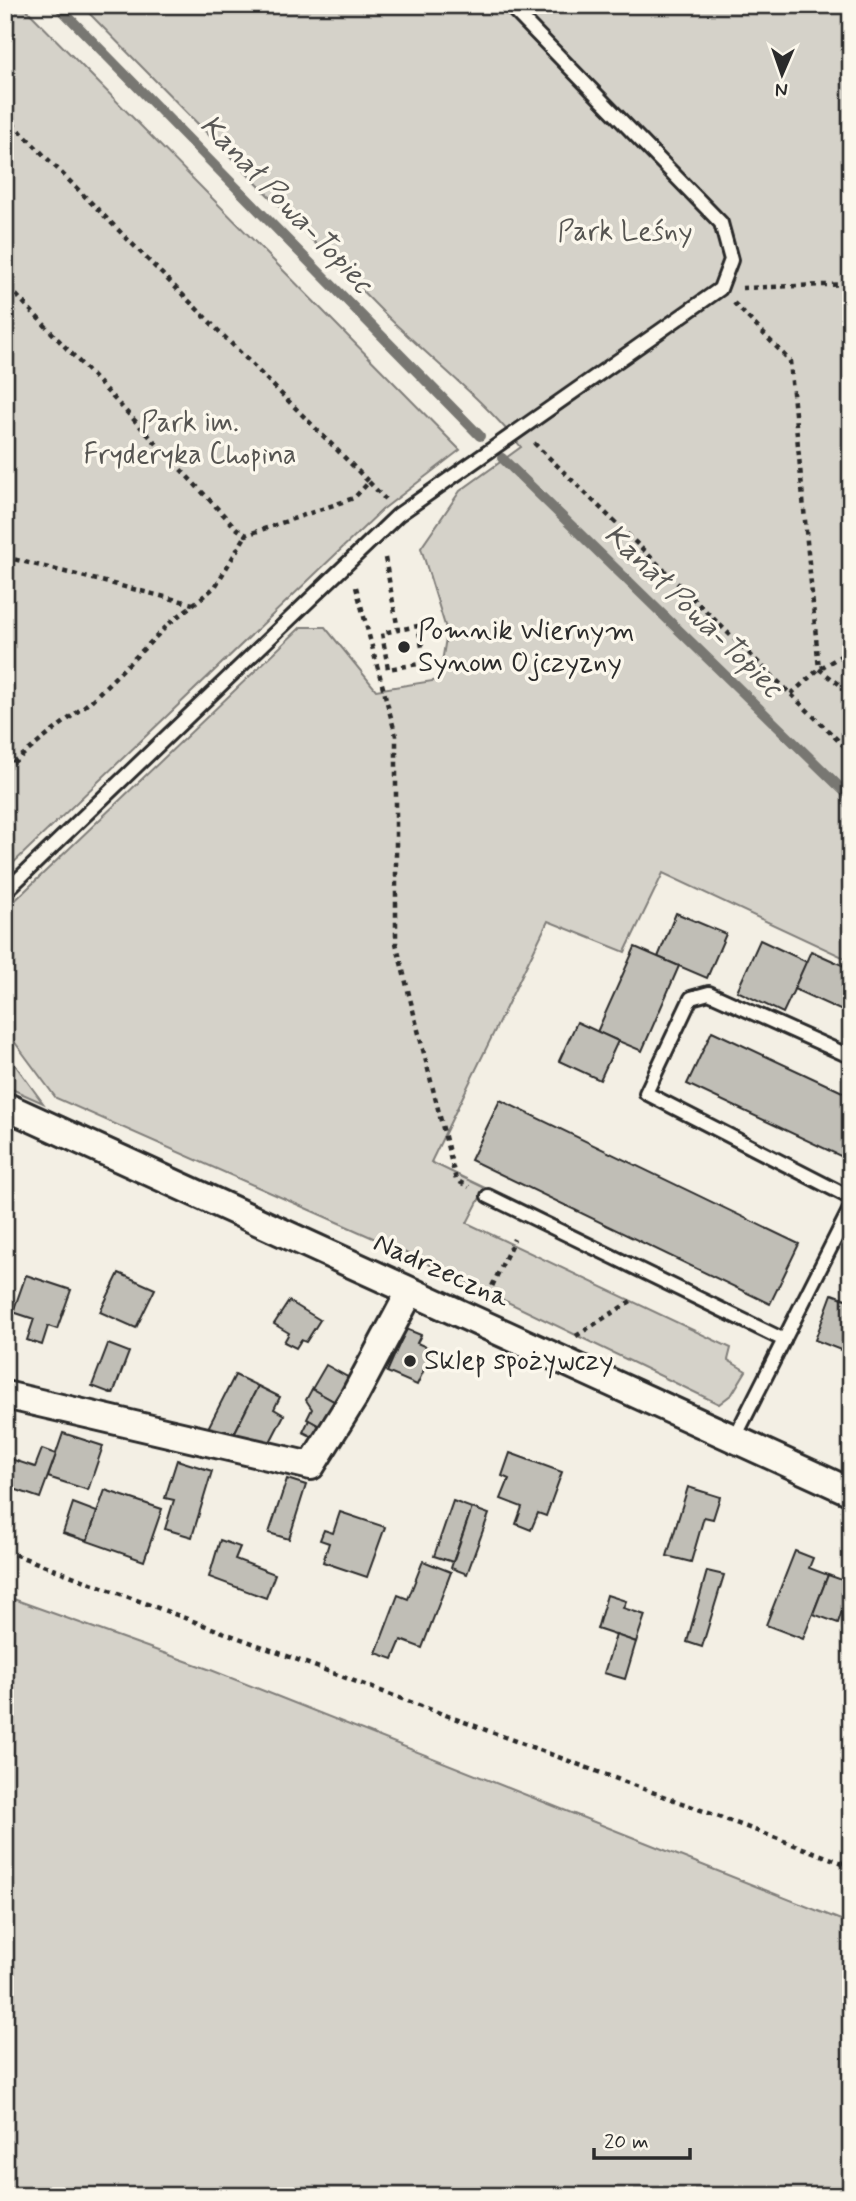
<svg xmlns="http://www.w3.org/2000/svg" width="856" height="2201" viewBox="0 0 856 2201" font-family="Mynerve,sans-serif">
	<rect width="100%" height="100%" fill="#f3efe4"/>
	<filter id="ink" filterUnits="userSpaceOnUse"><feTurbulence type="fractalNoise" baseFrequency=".0143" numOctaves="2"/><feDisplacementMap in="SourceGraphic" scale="14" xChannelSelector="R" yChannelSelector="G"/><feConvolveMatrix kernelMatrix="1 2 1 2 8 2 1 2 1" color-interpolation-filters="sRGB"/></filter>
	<g filter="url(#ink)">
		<!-- green -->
		<g fill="#d5d2c9" stroke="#807e7a" stroke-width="2">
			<polygon points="5,5 22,5 460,450 382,510 5,871"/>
			<path d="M81,5H851V961L663,873L625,952L548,921L431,1162L485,1188L467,1223L731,1348L728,1360L746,1371L732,1394L719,1404L389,1245L56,1098L5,1029V910L301,627H325L376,690L439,680L447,632L421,548L460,491L521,447C483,398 429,358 384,313C283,211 182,108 81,5Z"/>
			<polygon points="5,1051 43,1103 5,1086"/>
			<polygon points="5,1596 211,1670 851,1924 851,2196 5,2196"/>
		</g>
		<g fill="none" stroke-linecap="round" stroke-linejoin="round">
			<!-- stream -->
			<g stroke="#787772" stroke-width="10">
				<polyline points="57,5 480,436"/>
				<polyline points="502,458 851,798"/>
			</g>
		</g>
		<!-- building -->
		<g fill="#c0beb6" stroke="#2b2b2b" stroke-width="2">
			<polygon points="676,913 726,934 707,978 658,957"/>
			<polygon points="760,940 807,962 783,1013 737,991"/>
			<polygon points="635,947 679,966 642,1051 597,1032"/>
			<polygon points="811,951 851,969 851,1015 794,989"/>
			<polygon points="577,1022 618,1041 600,1080 559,1061"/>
			<polygon points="712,1031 851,1096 851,1161 687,1084"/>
			<polygon points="500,1100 799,1244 770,1304 471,1160"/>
			<polygon points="119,1273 155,1289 136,1328 100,1312"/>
			<polygon points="26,1275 71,1290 57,1329 48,1326 42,1345 27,1340 34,1319 13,1312"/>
			<polygon points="832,1294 851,1301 851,1354 815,1340"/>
			<polygon points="289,1301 320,1320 306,1342 301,1340 296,1348 284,1342 289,1333 274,1324"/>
			<polygon points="406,1329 421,1335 417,1343 433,1350 417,1385 387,1372"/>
			<polygon points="108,1344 129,1352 113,1394 92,1386"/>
			<polygon points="326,1365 351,1379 337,1403 312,1389"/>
			<polygon points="235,1375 258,1386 234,1434 208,1428"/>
			<polygon points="258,1386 280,1397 274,1409 284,1415 270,1442 234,1434"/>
			<polygon points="312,1389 337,1403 323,1428 307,1419 312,1409 306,1400"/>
			<polygon points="309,1420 323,1428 317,1439 303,1432"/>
			<polygon points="63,1433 103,1446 88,1490 48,1477"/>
			<polygon points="42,1449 56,1454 40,1498 5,1486 8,1458 35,1467"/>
			<polygon points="510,1453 562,1472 546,1516 538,1513 531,1530 516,1524 522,1507 501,1499 509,1479 502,1476"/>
			<polygon points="177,1460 212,1471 192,1537 165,1529 174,1500 165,1498"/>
			<polygon points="287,1479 306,1485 289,1539 269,1533"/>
			<polygon points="688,1487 720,1497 713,1519 704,1517 691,1562 667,1556"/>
			<polygon points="105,1490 162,1509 144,1561 87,1541"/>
			<polygon points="453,1501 472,1508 453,1562 434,1556"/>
			<polygon points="73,1503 97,1512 87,1541 63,1533"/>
			<polygon points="472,1508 489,1514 467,1574 451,1568"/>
			<polygon points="340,1512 385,1527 367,1577 323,1562 329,1543 320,1540 324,1530 333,1533"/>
			<polygon points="220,1540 240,1547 235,1559 275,1574 266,1598 209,1577"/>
			<polygon points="795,1551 813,1558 809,1568 828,1575 803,1639 766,1625"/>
			<polygon points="423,1561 451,1572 422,1648 401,1640 393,1659 376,1653 398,1595 408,1599"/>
			<polygon points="707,1571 724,1575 702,1647 687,1642"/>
			<polygon points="828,1575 851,1583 838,1623 813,1614"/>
			<polygon points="607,1595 626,1601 623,1608 645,1615 636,1642 597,1629"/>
			<polygon points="616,1635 636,1642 625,1679 604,1673"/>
		</g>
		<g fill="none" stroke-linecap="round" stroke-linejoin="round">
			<!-- service casing -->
			<g stroke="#2b2b2b" stroke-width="18">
				<g id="service">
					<polyline points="5,892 398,515 720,289 731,260 721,223 509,5"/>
					<polyline points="847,1055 709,993 691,998 646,1093 851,1198"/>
					<polyline points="488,1196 784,1340"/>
					<polyline points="734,1439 851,1207"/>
				</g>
			</g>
			<!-- minor casing -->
			<g stroke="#2b2b2b" stroke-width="32">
				<g id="minor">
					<polyline points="5,1106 851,1492"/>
					<polyline points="5,1395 311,1466 354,1397 410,1292"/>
				</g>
			</g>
			<!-- path -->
			<g stroke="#2b2b2b" stroke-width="4.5" stroke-dasharray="5 5" stroke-linecap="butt">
				<polyline points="5,116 369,482 354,498 246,535 236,528 5,283"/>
				<polyline points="742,288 851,284"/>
				<polyline points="734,303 790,361 819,669 851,693"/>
				<polyline points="534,443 851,753"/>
				<polyline points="369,482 385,499"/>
				<polyline points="5,557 193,604"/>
				<polyline points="385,558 398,630 382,633 388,669 425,663 418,626 398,630"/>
				<polyline points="356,587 396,736 396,943 456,1180 469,1187"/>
				<polyline points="791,694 819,669 851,650"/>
				<polyline points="5,769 91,701 171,622 215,587 246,535"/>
				<polyline points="488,1295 514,1239"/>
				<polyline points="576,1336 634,1299"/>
				<polyline points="5,1551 851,1866"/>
			</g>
			<!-- service -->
			<use href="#service" stroke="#fbf7ec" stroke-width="12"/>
			<!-- minor -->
			<use href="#minor" stroke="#fbf7ec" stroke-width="26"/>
		</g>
	</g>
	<!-- markers -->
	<g fill="#2b2b2b" stroke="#fbf7ec" stroke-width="2.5">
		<circle cx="404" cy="647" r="7"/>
		<circle cx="410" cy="1361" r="7"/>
	</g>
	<g text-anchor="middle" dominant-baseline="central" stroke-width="7" stroke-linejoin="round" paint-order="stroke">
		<!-- park labels -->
		<g font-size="28" fill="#565552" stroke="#fbf7ec">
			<text x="625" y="232">Park Leśny</text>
			<text x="190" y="423">Park im.<tspan x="190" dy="32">Fryderyka Chopina</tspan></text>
		</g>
		<!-- poi labels -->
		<g font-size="28" fill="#2b2b2b" stroke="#fbf7ec" text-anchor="start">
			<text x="418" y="631">Pomnik Wiernym<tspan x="418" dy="32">Synom Ojczyzny</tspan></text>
			<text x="424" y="1361">Sklep spożywczy</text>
		</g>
		<!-- street labels -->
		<g font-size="28" fill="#2b2b2b" stroke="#fbf7ec">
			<text transform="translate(441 1271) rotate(24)">Nadrzeczna</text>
		</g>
		<!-- water labels -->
		<g font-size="30" font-style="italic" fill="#585755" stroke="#fbf7ec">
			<text transform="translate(286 204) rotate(46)">Kanał Powa-Topiec</text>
			<text transform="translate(693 611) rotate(44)">Kanał Powa-Topiec</text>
		</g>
	</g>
	<!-- margin -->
	<rect width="856" height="2201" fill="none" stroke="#fbf7ec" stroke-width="28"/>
	<rect x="14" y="14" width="828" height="2173" fill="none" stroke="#2b2b2b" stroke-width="2.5" filter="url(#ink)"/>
	<!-- north arrow -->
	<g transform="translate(782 74) rotate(182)" stroke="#fbf7ec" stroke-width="5" paint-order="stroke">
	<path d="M0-5L12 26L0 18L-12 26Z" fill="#2b2b2b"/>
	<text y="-10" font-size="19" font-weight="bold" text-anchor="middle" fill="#2b2b2b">N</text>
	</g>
	<!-- scale -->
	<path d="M594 2148v10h96v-10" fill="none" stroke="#2b2b2b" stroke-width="3.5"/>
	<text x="604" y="2148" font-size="21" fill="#2b2b2b" stroke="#fbf7ec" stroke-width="5" paint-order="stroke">20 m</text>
</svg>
